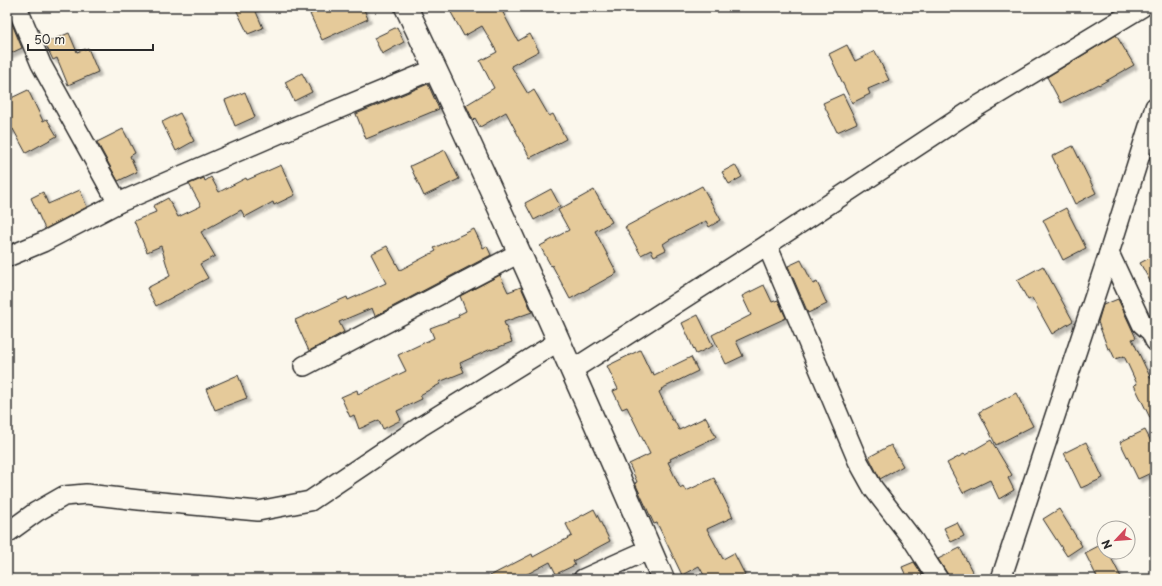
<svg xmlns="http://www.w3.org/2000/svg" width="1162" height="586" viewBox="0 0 1162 586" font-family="'Playpen Sans',sans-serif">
	<defs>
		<filter id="shadow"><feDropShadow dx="3.5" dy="3.5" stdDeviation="1" flood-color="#0004"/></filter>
	</defs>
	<rect width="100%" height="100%" fill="#fbf7ec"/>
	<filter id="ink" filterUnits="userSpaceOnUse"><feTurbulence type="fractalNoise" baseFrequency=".025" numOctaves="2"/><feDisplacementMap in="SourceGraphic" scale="8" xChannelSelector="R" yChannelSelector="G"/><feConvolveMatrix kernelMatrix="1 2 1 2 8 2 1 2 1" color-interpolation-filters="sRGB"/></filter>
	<g filter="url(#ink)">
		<!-- building -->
		<g fill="#e5ca9a" stroke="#2b2b2b" filter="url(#shadow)">
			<polygon points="235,7 254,7 263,28 248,34"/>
			<polygon points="326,7 363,7 368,19 322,40 310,14"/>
			<polygon points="448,7 500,7 518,41 530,34 539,51 511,66 528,94 534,90 549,116 553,114 566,139 530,158 506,112 480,127 475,118 473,120 466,105 494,88 480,61 497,52 482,26 464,36"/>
			<polygon points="7,12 22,48 7,55"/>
			<polygon points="397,27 404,42 382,54 374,38"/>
			<polygon points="69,33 77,52 88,48 98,72 68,85 57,58 53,60 45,43"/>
			<polygon points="1116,35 1134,65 1099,85 1098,84 1061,103 1047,77"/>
			<polygon points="847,45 855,61 875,51 889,80 868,89 870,94 852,103 829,54"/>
			<polygon points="302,73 312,92 294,101 285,82"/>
			<polygon points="428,84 439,109 366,139 356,114"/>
			<polygon points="28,90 43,121 47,119 57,136 26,153 13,129 7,132 7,100"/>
			<polygon points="245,92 255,117 235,126 225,100"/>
			<polygon points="843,94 857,123 837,132 823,103"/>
			<polygon points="180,113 194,141 176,151 162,122"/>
			<polygon points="123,129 135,153 130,156 137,172 118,181 97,142"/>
			<polygon points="1073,146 1096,193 1075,204 1052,156"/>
			<polygon points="445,150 459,179 424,196 410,166"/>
			<polygon points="281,165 295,195 274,205 273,202 245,217 241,210 201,232 215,256 200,264 208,278 156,306 147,288 170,276 161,246 147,252 134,221 156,212 153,206 168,198 178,217 201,206 189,184 204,178 205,181 211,177 219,192 246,178 247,180"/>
			<polygon points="735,165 742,177 729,184 722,172"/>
			<polygon points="702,186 721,220 709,227 706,221 669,240 663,244 666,250 654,256 651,250 641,255 625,227"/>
			<polygon points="551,189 560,206 534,220 525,203"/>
			<polygon points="80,190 87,207 45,229 31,198 43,192 48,204"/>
			<polygon points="594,190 612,222 595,231 617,273 570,299 552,265 551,266 540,246 569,230 558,210"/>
			<polygon points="1066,208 1086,248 1063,260 1043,220"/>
			<polygon points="474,229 483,248 487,246 491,255 375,316 372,308 339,322 344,332 309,351 295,320 347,297 348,300 386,283 371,254 387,246 400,270 436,251 434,248"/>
			<polygon points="1155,255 1155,290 1140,263"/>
			<polygon points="801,260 813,284 817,282 827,304 808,313 788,266"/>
			<polygon points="1043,266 1073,321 1052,334 1032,298 1028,300 1017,280"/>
			<polygon points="500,275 508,292 521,287 532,312 504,322 512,342 491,350 491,349 460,363 464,372 439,382 440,384 420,395 422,399 397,411 401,420 383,429 379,420 359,429 354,415 350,417 341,397 357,390 358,394 406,371 398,355 434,338 430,328 459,317 458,315 466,311 460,296"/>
			<polygon points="764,285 772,302 778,300 786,318 736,341 743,356 726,364 712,335 751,315 742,296"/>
			<polygon points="1118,299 1136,338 1132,339 1155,387 1155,428 1134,385 1137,384 1124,356 1115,359 1110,348 1108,349 1098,322 1103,305"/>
			<polygon points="698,315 713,346 696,354 682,323"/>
			<polygon points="640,350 651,373 653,372 654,375 691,357 698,371 661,389 662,390 659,392 672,420 674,420 679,430 706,417 716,437 670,459 671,461 668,462 680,488 683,486 686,491 714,478 733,517 707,529 723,559 734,553 745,575 738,579 706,579 699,566 682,575 657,523 654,524 635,483 637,482 629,464 650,454 627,407 622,409 613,391 618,389 607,366"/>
			<polygon points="238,375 247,398 215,410 206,389"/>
			<polygon points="1016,393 1033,426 996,445 979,412"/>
			<polygon points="1145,430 1155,449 1155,465 1150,467 1153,472 1138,479 1120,442"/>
			<polygon points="991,440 1012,475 1008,478 1014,490 999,499 990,480 963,493 947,463 964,454 965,455"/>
			<polygon points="1086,442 1103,478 1081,488 1064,453"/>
			<polygon points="891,445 903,466 880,479 869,457"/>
			<polygon points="594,509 610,541 573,561 575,565 556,574 550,562 518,579 484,579 532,554 533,557 572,536 566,524"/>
			<polygon points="1059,509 1082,546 1067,556 1043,519"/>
			<polygon points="957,522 964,536 951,542 944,528"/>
			<polygon points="1104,543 1104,552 1108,552 1122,579 1098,579 1085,553"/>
			<polygon points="960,548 976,579 949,579 947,573 938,559"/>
			<polygon points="914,562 925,579 901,579 906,576 902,567"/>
		</g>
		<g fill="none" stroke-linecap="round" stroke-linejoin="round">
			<!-- minor casing -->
			<g stroke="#2b2b2b" stroke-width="22">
				<g id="minor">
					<polyline points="17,7 41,64 118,203"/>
					<polyline points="767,245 858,461 873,488 913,540 938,579"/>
					<polyline points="1109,253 1142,324 1151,332 1155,341"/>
					<polyline points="7,257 43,242 118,203 292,128 435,69"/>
					<polyline points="304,366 519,253"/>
					<polyline points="572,370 767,245 978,106 1142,7"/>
					<polyline points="7,533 36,512 64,496 86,494 139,500 258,511 310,501 420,427 559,341"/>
					<polyline points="583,579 650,549"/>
					<polyline points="1001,579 1109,253 1155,107"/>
				</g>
			</g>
			<!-- tertiary casing -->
			<g stroke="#2b2b2b" stroke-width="25">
				<path id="tertiary" d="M406,7C496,196 580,387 663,579"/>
			</g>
			<!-- minor -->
			<use href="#minor" stroke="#fbf7ec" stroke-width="19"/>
			<!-- tertiary -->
			<use href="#tertiary" stroke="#fbf7ec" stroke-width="22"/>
		</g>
	</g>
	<!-- margin -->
	<rect width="1162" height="586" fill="none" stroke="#fbf7ec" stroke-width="24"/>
	<rect x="12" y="12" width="1138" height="562" fill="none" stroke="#2b2b2b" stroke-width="1.5" filter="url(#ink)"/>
	<!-- north arrow -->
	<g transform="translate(1116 540) rotate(244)"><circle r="19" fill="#fbf7ec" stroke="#a8a59f"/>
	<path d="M0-3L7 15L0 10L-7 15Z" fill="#d1495b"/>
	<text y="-6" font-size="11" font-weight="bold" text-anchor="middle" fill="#2b2b2b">N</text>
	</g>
	<!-- scale -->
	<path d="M28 44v6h125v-6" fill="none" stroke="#2b2b2b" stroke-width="2"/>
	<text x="34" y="44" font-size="12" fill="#2b2b2b" stroke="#fbf7ec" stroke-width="3" paint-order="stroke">50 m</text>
</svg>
